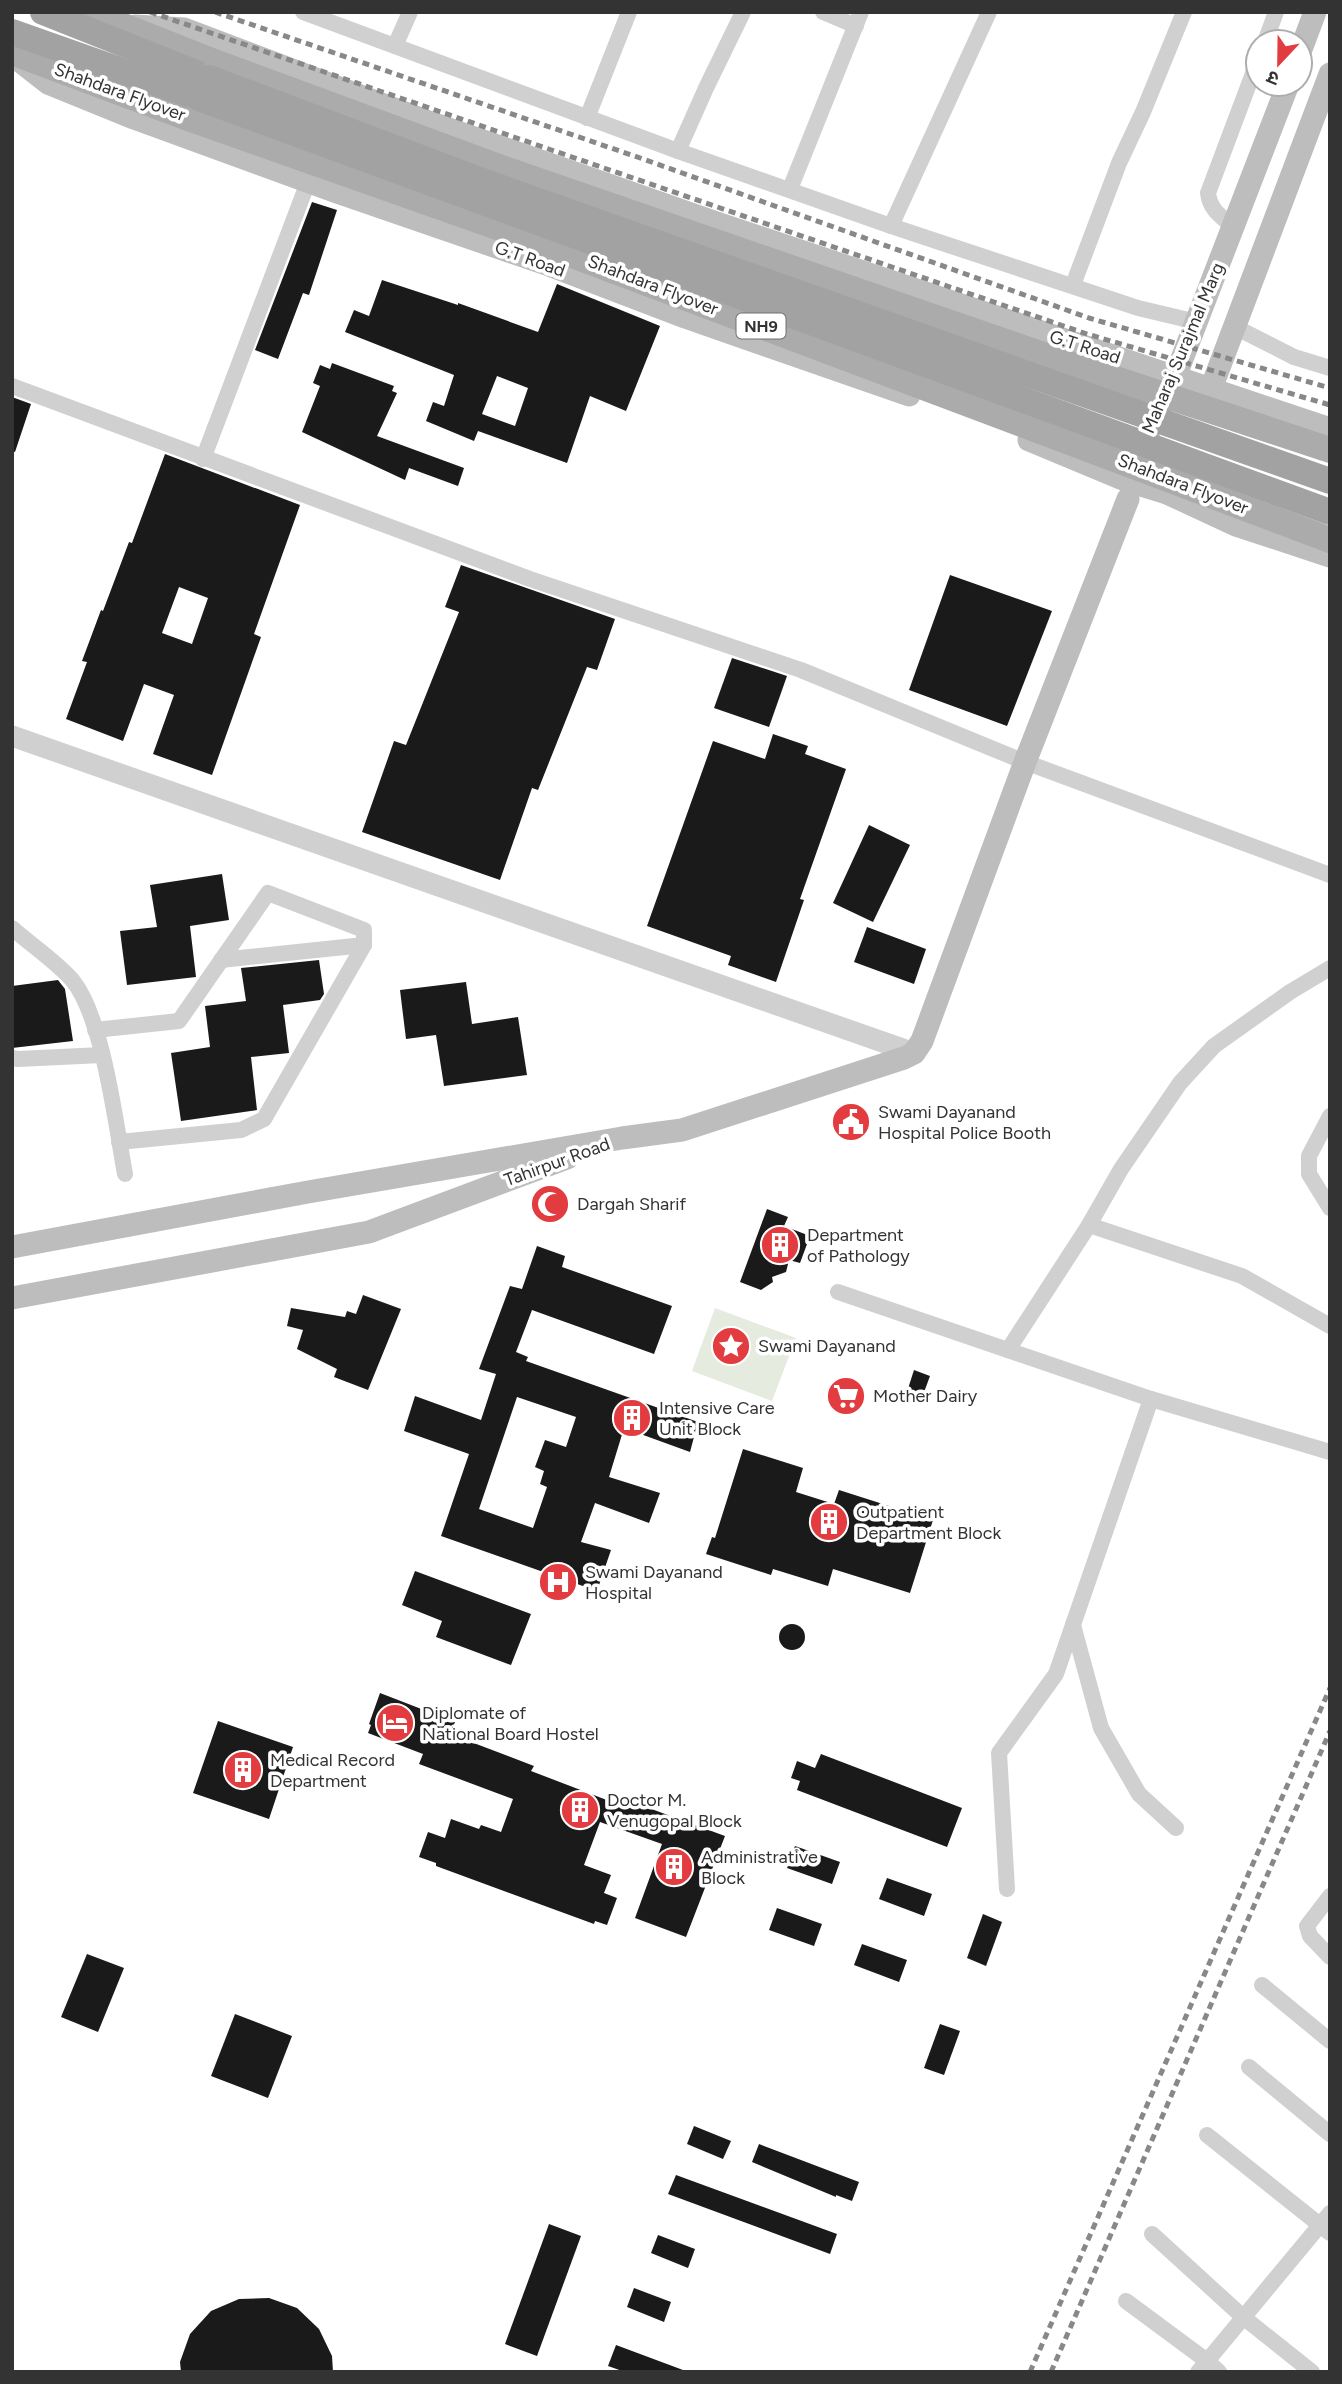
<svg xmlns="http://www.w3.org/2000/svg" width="1342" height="2384" viewBox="0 0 1342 2384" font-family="Figtree,'Noto Sans Devanagari',sans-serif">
	<rect width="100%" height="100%" fill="#fff"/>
	<!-- green -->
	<polygon fill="#e5ebdf" points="715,1308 796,1338 772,1401 692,1371"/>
	<!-- building -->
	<g fill="#1a1a1a" fill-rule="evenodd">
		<polygon points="312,202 337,210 309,295 303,293 278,359 255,350"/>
		<path d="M382,280L458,305V303L538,332L557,284L660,326L626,411L590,396L567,463L478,431L474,441L426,421L433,402L444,406L454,375L345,332L354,310L369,316ZM497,376L528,388L515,426L482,414Z"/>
		<polygon points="332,363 394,386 392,391 397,393 377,436 464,468 458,486 409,468 405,480 302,432 320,386 313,383 320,365 330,369"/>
		<polygon points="12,397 31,404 15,452 12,451"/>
		<path d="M165,454L300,505L254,634L261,637L212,775L153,754L174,695L144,684L123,741L66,719L87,662L82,661L101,610L103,611L129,542L132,543ZM179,587L208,598L192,644L162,633Z"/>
		<polygon points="461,565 615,619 597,670 587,667 538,790 532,788 500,880 362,832 394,741 406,745 459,612 445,607"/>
		<polygon points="950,575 1052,611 1007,726 909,690"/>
		<polygon points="732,658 787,676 769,727 714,708"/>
		<polygon points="773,734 808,746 805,754 846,769 800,899 804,900 776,982 728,965 731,956 647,926 713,741 765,759"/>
		<polygon points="869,825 910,845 873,922 833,903"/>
		<polygon points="222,874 229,920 190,926 196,977 127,985 120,931 157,927 150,885"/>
		<polygon points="867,927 926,949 914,984 854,962"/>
		<polygon points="319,960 324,994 320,1000 283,1005 289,1053 251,1057 257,1110 181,1121 171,1053 210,1047 205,1006 246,1001 241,968"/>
		<polygon points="58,980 65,989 73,1041 12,1048 12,986"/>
		<polygon points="466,982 472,1024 518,1017 527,1075 444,1086 436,1035 406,1039 400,990"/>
		<polygon points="558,1193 562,1210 542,1214 538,1198"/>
		<polygon points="767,1209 788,1217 784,1226 810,1236 800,1263 789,1260 786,1272 772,1277 773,1282 761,1290 740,1282"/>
		<path d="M537,1246L565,1256L562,1267L672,1306L654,1354L532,1310L516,1352L528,1357L526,1361L698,1422L690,1452L624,1428L609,1477L660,1493L649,1523L595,1503L581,1542L611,1550L597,1591L441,1536L469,1454L404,1431L415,1396L481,1420L496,1374L479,1369L510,1286L522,1289ZM517,1397L576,1417L566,1447L545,1440L535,1467L544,1471L540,1484L547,1487L533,1528L479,1509Z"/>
		<polygon points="363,1295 401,1309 368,1390 334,1377 337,1369 297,1349 303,1330 287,1326 291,1308 345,1317 347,1311 356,1314"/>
		<polygon points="914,1370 930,1376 920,1403 905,1398"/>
		<polygon points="743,1449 803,1468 796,1492 834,1504 839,1490 933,1520 910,1593 833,1569 828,1586 773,1569 771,1575 706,1554 712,1537 715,1538"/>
		<polygon points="415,1571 531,1614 511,1665 436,1637 442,1621 402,1605"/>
		<circle cx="792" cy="1637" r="13"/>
		<polygon points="380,1693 455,1722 450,1734 534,1766 531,1771 625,1807 627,1800 725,1836 686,1937 635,1918 662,1844 600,1822 584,1865 611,1875 604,1893 617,1898 607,1925 595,1921 594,1924 436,1866 436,1863 419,1857 428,1832 445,1838 451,1819 479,1829 481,1825 501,1832 513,1799 419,1764 423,1754 368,1733 371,1725 369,1724"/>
		<polygon points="218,1721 293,1747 269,1819 193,1793"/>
		<polygon points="821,1754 962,1808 947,1847 797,1790 800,1781 791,1778 797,1761 815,1768"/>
		<polygon points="795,1846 840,1862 832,1884 787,1868"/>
		<polygon points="887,1878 932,1894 924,1916 879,1899"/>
		<polygon points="777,1908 822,1924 814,1946 769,1930"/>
		<polygon points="983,1914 1002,1922 986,1966 967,1958"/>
		<polygon points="862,1944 907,1960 899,1982 854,1965"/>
		<polygon points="87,1954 124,1968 98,2032 61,2017"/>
		<polygon points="235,2014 292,2036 268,2098 211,2076"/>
		<polygon points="940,2024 960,2031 944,2075 924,2068"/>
		<polygon points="694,2126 731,2141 723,2159 687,2144"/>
		<polygon points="759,2144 859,2182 852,2201 836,2195 836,2197 752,2162"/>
		<polygon points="676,2175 837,2234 830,2254 668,2194"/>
		<polygon points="549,2224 581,2236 537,2356 505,2344"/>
		<polygon points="658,2235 695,2249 688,2268 651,2253"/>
		<polygon points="634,2288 671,2302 664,2322 627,2307"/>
		<polygon points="269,2298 297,2308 319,2329 332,2356 333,2372 181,2372 180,2362 190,2334 211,2311 239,2299"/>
		<polygon points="616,2345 683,2370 682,2372 625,2372 608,2366"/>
	</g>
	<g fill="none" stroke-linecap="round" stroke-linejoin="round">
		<!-- minor -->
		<g stroke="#d0d0d0" stroke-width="16">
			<polyline points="303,12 678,151 891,226 1138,308 1197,322"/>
			<polyline points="823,12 856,26"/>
			<polyline points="1265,42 1276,12"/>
			<polyline points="395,46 410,12"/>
			<polyline points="587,118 629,12"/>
			<polyline points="678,151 706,88 743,12"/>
			<polyline points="790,189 861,12"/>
			<polyline points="891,226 989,12"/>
			<path d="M1233,227C1221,216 1210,210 1208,193L1258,60"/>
			<polyline points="1073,285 1119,163 1143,112 1184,12"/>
			<polyline points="1235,327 1294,357 1330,368"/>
			<polyline points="12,386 530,579 801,670 1025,762 1330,875"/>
			<polyline points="203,459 308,182"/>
			<path d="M12,928C30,944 59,964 73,981C103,1018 116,1126 125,1174"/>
			<polyline points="221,960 364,945"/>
			<polyline points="95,1030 179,1021 268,893 364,930 364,945 264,1119 241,1130 119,1142"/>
			<polyline points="12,1058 18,1059 102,1055"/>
			<polyline points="1330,1116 1309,1156 1309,1174 1330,1208"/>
			<polyline points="1089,1225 1242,1276 1330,1326"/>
			<polyline points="838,1292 1151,1399 1056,1674 999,1753 1007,1889"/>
			<polyline points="1008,1350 1089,1225 1121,1169 1180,1083 1214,1046 1290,992 1330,968"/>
			<polyline points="1151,1399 1330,1452"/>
			<polyline points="1073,1625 1101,1728 1139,1794 1176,1828"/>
			<polyline points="1330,1896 1307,1926 1310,1936 1330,1957"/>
			<polyline points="1262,1985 1330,2041"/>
			<polyline points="1249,2067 1330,2134"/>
			<polyline points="1207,2135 1330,2233"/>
			<polyline points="1152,2234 1243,2317 1312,2372"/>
			<polyline points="1126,2301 1207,2361 1219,2372"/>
			<polyline points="1198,2372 1330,2213"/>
		</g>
		<!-- tertiary -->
		<polyline stroke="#d0d0d0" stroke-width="21" points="12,736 914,1053"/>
		<!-- secondary -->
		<g stroke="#bdbdbd" stroke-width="23">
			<polyline points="135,26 184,29 426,121 714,222 1330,429"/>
			<polyline points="1300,52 1315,12"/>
			<polyline points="16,58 48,83 134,118 334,191 549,265 685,317 909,395"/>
			<polyline points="1206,402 1330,74"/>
			<polyline points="1029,440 1125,480 1167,493 1236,525 1330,556"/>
			<polyline points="1135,460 1175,377 1288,84"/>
			<polyline points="12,1247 308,1192 622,1138 682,1130 904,1058 914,1053 922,1041 1025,762 1128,499"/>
			<polyline points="12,1298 369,1232 567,1158"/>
		</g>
		<!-- primary -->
		<g stroke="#ababab" stroke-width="26">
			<polyline points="88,12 217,63"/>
			<polyline points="12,52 191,119"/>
		</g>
		<!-- trunk -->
		<g stroke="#a2a2a2" stroke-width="26">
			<polyline points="43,12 209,78"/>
			<polyline points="12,32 199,98"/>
		</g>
		<!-- rail -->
		<g stroke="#888" stroke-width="5" stroke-dasharray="7 5" stroke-linecap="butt">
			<polyline points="150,12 1087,334 1330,405"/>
			<polyline points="215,12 643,159 1089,318 1330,388"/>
			<polyline points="1030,2372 1330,1688"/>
			<polyline points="1051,2372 1330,1731"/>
		</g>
		<!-- primary-bridge -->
		<g stroke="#ababab" stroke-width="26">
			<polyline points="217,63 510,171 1049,357 1330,450"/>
			<polyline points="191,119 503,229 1330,540"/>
		</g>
		<!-- trunk-bridge -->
		<g stroke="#a2a2a2" stroke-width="26">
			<polyline points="209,78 482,181 1330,481"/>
			<polyline points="199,98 1330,512"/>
		</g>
	</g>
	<!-- icons -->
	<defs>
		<g id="civic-disc" transform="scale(2.0125)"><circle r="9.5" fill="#e23c40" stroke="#fff"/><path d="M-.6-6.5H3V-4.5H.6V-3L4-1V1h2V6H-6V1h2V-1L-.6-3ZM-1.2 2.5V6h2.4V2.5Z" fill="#fff"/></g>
		<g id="mosque-disc" transform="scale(2.0125)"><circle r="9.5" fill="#e23c40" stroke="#fff"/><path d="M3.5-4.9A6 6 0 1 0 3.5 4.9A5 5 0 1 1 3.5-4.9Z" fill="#fff"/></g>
		<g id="building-disc" transform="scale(2.0125)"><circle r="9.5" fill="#e23c40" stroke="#fff"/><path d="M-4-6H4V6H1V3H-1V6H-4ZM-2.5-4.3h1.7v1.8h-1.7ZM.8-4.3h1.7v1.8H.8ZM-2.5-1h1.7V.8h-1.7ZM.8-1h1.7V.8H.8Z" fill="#fff"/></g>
		<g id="sight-disc" transform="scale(2.0125)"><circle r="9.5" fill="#e23c40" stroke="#fff"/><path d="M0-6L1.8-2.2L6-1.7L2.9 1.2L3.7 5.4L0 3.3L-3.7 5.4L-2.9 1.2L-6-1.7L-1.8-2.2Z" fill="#fff"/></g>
		<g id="supermarket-disc" transform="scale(2.0125)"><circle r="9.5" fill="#e23c40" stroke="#fff"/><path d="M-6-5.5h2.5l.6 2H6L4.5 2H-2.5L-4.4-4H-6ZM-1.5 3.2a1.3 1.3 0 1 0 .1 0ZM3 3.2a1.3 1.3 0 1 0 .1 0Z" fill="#fff"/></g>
		<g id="hospital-disc" transform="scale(2.0125)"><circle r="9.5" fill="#e23c40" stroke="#fff"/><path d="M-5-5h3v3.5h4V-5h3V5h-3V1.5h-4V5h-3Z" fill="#fff"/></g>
		<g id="hotel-disc" transform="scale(2.0125)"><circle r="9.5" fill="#e23c40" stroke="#fff"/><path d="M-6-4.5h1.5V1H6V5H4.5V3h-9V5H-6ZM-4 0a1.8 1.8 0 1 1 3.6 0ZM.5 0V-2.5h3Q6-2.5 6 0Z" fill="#fff"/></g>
	</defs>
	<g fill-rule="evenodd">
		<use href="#civic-disc" x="851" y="1122"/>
		<use href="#mosque-disc" x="550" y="1204"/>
		<use href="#building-disc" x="780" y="1245"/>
		<use href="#sight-disc" x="731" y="1346"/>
		<use href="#supermarket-disc" x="846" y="1396"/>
		<use href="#building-disc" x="632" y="1418"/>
		<use href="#building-disc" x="829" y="1522"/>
		<use href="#hospital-disc" x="558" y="1582"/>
		<use href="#hotel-disc" x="395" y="1723"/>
		<use href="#building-disc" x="243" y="1770"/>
		<use href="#building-disc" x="580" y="1810"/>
		<use href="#building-disc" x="674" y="1867"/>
	</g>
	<g text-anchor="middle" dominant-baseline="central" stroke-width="7" stroke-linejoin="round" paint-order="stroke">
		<!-- shield labels -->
		<rect fill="#fff" stroke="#707070" stroke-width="2" x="736.5" y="313.5" width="49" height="25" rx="5"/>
		<g font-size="16" font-weight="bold" fill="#333">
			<text x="761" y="326">NH9</text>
		</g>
		<!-- street labels -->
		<g font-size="18" fill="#333" stroke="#fff">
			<text transform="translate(120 92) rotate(20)">Shahdara Flyover</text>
			<text transform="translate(530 259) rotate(20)">G.T Road</text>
			<text transform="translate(653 285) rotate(21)">Shahdara Flyover</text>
			<text transform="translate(1085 347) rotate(18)">G.T Road</text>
			<text transform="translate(1183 348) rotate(-67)">Maharaj Surajmal Marg</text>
			<text transform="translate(1183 484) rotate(21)">Shahdara Flyover</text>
			<text transform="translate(557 1162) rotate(-20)">Tahirpur Road</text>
		</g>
		<!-- poi labels -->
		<g font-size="18" fill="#333" stroke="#fff" text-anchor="start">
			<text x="878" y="1112">Swami Dayanand<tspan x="878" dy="21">Hospital Police Booth</tspan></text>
			<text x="577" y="1204">Dargah Sharif</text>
			<text x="807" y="1235">Department<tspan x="807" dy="21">of Pathology</tspan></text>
			<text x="758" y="1346">Swami Dayanand</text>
			<text x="873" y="1396">Mother Dairy</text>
			<text x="659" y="1408">Intensive Care<tspan x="659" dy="21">Unit Block</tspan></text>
			<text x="856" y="1512">Outpatient<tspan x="856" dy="21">Department Block</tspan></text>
			<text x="585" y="1572">Swami Dayanand<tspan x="585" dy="21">Hospital</tspan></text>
			<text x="422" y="1713">Diplomate of<tspan x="422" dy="21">National Board Hostel</tspan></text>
			<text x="270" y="1760">Medical Record<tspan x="270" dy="21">Department</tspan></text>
			<text x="607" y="1800">Doctor M.<tspan x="607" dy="21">Venugopal Block</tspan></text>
			<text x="701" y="1857">Administrative<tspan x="701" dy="21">Block</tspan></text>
		</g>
	</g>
	<!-- border -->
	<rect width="1342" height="2384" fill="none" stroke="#333333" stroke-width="28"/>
	<!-- north arrow -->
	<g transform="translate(1279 63) rotate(202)"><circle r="33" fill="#ffffff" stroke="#adadad" stroke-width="2"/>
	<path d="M0-5L12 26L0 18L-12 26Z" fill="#e23c40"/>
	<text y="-10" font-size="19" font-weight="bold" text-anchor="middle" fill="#333333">उ</text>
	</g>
</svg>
